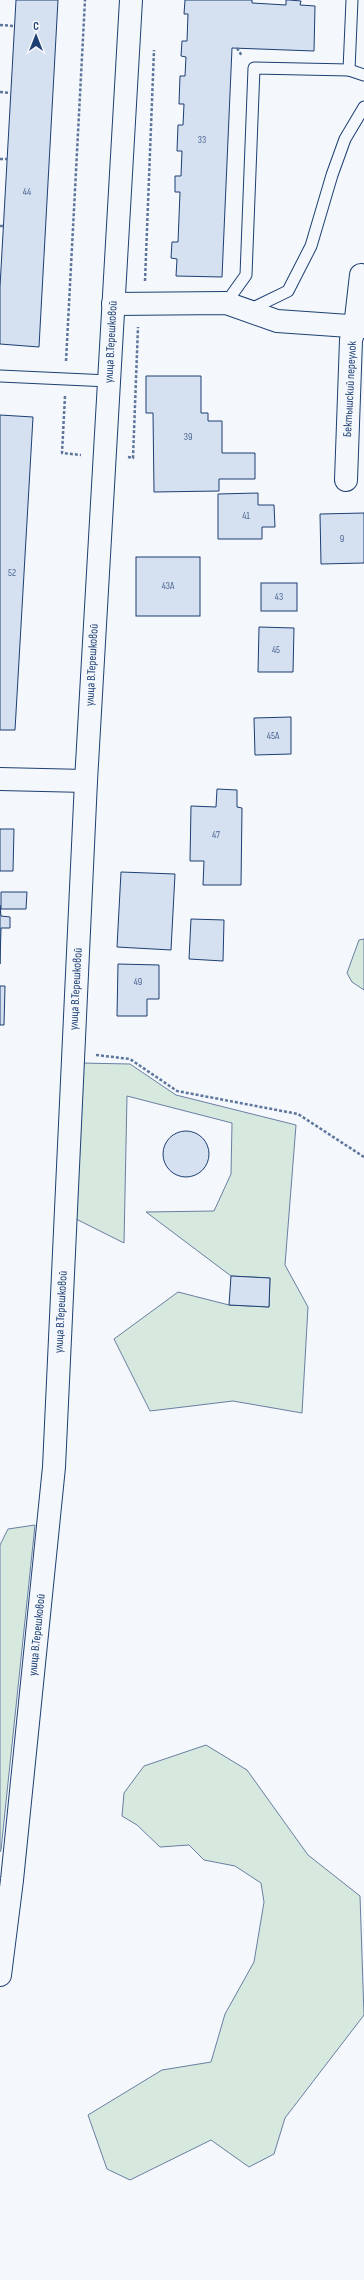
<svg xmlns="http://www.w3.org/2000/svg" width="364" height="2280" viewBox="0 0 364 2280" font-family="'Sofia Sans Condensed',sans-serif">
	<rect width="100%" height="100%" fill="#f4f7fb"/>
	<!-- green -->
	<g fill="#d7e8df" stroke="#687fa3">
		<polygon points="364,939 364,990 352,982 347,973 359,940"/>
		<polygon points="80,1063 130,1064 176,1095 296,1125 285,1265 308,1307 302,1413 233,1401 150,1411 114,1339 178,1292 229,1305 269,1307 270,1278 231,1276 146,1212 214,1211 231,1174 232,1123 127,1096 124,1243 70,1216"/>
		<polygon points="35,1525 1,1850 0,1852 0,1545 8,1529"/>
		<polygon points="206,1745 247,1770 308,1855 360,1896 364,2015 285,2118 274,2154 249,2167 211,2140 130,2180 107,2169 88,2115 162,2070 211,2062 225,2014 254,1962 264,1902 261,1883 235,1866 204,1860 189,1845 160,1847 137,1825 122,1816 124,1793 144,1766"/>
	</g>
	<!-- building -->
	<g fill="#d5e0f0" stroke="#1d3f73">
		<polygon points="16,0 58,0 39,347 0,344 0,287"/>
		<polygon points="185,0 252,0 252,3 286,5 286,0 289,0 301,1 300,5 315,6 314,51 232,48 222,277 176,276 177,259 171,258 172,242 178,242 180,192 175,192 175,176 181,176 182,151 177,151 178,125 183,125 184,104 179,104 180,76 185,76 186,57 181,56 182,41 187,41 188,14 184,14"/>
		<polygon points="146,376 201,376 201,413 208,413 208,421 222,421 222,453 255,453 255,479 219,479 219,491 154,492 153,413 146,413"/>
		<polygon points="0,415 33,417 15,730 0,730"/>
		<polygon points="258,493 258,505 274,505 275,527 262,527 262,539 218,539 218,494"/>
		<polygon points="364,513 364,563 321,564 320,514"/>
		<rect x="136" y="557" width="64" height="59"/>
		<rect x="261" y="583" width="36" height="28"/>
		<polygon points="259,627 294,628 293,672 258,672"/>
		<polygon points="291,717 291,754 255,755 254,718"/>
		<polygon points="217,789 237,790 237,807 242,808 241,885 203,885 204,861 190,861 191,806 216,807"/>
		<polygon points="0,829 14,829 13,871 0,871"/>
		<polygon points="121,872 175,874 171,950 117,947"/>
		<polygon points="1,892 27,892 26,909 1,909"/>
		<polygon points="0,905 1,916 10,917 10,928 1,928 0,964"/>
		<polygon points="191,919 224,920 223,961 189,959"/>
		<polygon points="118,964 159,965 159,999 147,999 147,1016 117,1016"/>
		<polygon points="0,986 5,986 4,1025 0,1025"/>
		<circle cx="186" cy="1154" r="23"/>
		<polygon points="231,1276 270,1278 269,1307 229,1305"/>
	</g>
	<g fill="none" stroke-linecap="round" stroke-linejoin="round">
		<!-- service casing -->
		<g stroke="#1d3f73" stroke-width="13">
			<g id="service">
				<polyline points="349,70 364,75"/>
				<polyline points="226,303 246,275 254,68 349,70 352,0"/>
				<polyline points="249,310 288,291 311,246 332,175 345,139 364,107"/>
				<polyline points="0,376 109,381"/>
			</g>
		</g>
		<!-- minor casing -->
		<g stroke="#1d3f73" stroke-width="24">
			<g id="minor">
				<polyline points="113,304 226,303 277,321 364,327"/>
				<polyline points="346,480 351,340 355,327 361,275"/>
				<polyline points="0,779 86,781"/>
			</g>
		</g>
		<!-- secondary casing -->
		<g stroke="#1d3f73" stroke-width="24">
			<polyline id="secondary" points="0,1975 12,1880 54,1467 86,781 131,0"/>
		</g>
		<!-- path -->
		<g stroke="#5e769c" stroke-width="2.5" stroke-dasharray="3 2" stroke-linecap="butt">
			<polyline points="0,25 14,26"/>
			<polyline points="237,48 242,56"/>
			<polyline points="0,92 11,93"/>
			<polyline points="0,159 7,159"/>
			<polyline points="0,226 3,226"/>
			<polyline points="145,281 154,50"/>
			<polyline points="66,361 85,0"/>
			<polyline points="65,396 62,453 81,455"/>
			<polyline points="128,457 133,458 138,327"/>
			<polyline points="96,1055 130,1059 177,1091 298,1114 364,1157"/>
		</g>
		<!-- service -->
		<use href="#service" stroke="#f4f7fb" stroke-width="11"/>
		<!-- minor -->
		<use href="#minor" stroke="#f4f7fb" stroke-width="22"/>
		<!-- secondary -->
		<use href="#secondary" stroke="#f4f7fb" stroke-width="22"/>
	</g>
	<g text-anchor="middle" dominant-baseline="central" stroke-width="3" stroke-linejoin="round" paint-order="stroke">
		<!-- number labels -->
		<g font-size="10" fill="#4b6792">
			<text x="202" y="140">33</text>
			<text x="27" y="192">44</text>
			<text x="188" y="437">39</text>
			<text x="246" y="516">41</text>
			<text x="342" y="539">9</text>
			<text x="12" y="573">52</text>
			<text x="168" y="586">43А</text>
			<text x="279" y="597">43</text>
			<text x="276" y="650">45</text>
			<text x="273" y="736">45А</text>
			<text x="216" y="835">47</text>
			<text x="138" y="982">49</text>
		</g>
		<!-- street labels -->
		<g font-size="12" fill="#1d3f73" stroke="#f4f7fb">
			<text transform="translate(111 342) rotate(-87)">улица В.Терешковой</text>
			<text transform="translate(350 389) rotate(-87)">Бектышский переулок</text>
			<text transform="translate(92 665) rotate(-87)">улица В.Терешковой</text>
			<text transform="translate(76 989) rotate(-87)">улица В.Терешковой</text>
			<text transform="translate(61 1312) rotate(-87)">улица В.Терешковой</text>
			<text transform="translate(37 1635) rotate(-84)">улица В.Терешковой</text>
		</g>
	</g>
	<!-- north arrow -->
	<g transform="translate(36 36)" stroke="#f4f7fb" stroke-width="3" paint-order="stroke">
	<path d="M0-3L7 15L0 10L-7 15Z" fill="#1d3f73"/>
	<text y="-6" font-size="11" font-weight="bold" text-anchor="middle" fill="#1d3f73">С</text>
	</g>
</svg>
